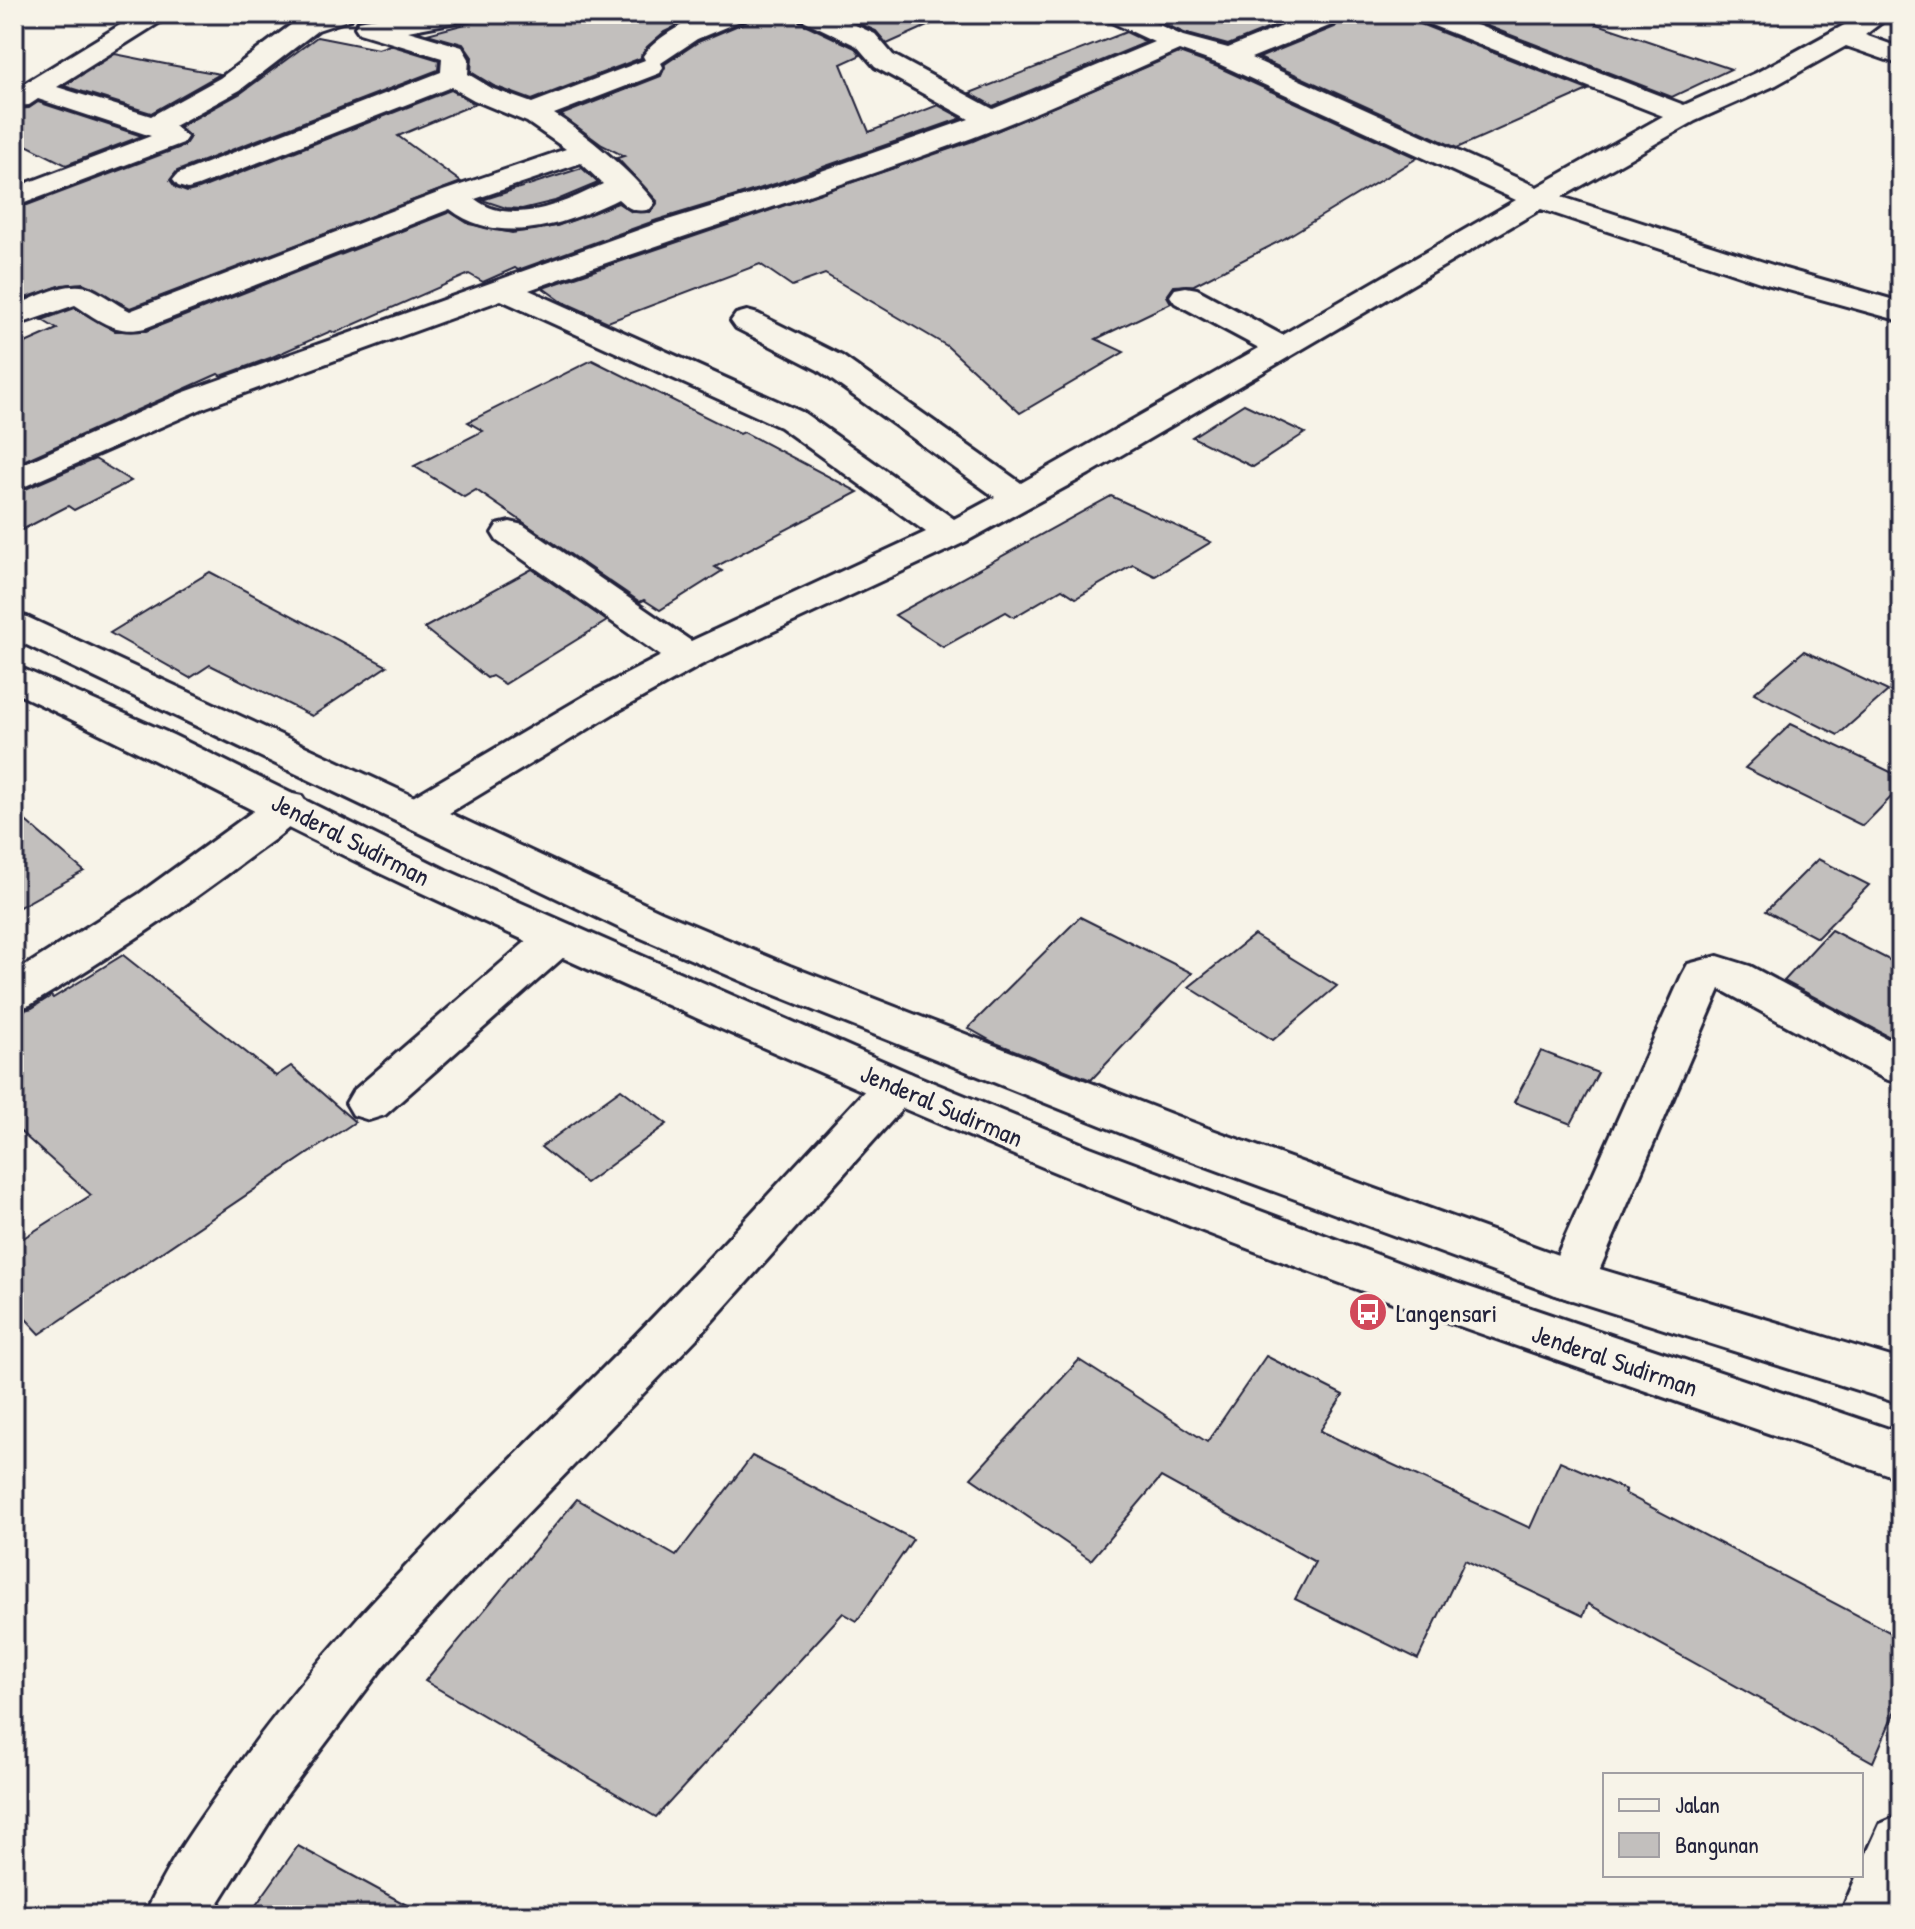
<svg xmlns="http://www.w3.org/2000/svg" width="1915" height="1929" viewBox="0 0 1915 1929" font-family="'Patrick Hand',sans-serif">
	<rect width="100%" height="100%" fill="#f7f3e8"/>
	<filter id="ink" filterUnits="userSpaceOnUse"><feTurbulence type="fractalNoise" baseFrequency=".0125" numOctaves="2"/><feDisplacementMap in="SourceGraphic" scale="16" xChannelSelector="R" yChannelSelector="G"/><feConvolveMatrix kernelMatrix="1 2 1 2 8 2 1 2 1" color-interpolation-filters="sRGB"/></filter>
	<g filter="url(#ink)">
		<!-- building -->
		<g fill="#c2bfbd" stroke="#22223b" stroke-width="2">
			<polygon points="490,14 702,14 664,32 647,47 641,58 532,100 494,86 471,72 472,57 463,44 427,34 473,22"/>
			<polygon points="752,14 794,14 800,22 855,48 861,55 841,64 869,132 938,105 962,118 778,183 657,220 518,270 515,268 483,282 469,274 335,333 331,331 270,358 221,376 218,374 14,465 14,348 57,329 42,320 75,308 115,331 146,331 450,212 469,224 512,233 557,226 618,203 632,212 651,212 657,201 617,158 624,156 602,145 561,115 661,76 665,64 698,42 746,22"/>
			<polygon points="838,14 954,14 887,44 876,31"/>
			<polygon points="1172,14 1304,14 1228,45 1184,33 1156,20"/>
			<polygon points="1339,14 1409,14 1415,22 1588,90 1457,148 1259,58 1335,27 1341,18"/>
			<polygon points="1456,14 1568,14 1731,69 1672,97"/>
			<polygon points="1126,32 1147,42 993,106 970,93"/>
			<polygon points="317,37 378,49 390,45 439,60 438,70 177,171 170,180 176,188 187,192 199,189 451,90 475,104 398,136 461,182 130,308 83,283 62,285 14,302 14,210 184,146 190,137 179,127 241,93"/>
			<polygon points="1179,53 1218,67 1417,158 1282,240 1194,285 1174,286 1167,296 1171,303 1096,339 1124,352 1020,413 947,346 825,274 792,286 760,264 608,322 561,301 543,288 973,141"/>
			<polygon points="115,54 165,64 220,74 151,113 64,86"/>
			<polygon points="38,102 142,136 66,165 14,139 14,109 29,108"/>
			<polygon points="582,168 598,183 555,201 522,209 506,208 482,200"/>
			<polygon points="592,360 740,434 744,432 858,492 715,567 722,571 660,610 644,600 640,602 476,490 464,497 414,466 483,431 468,422"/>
			<polygon points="1244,404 1305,433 1253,467 1192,437"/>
			<polygon points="95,459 131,481 74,510 68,506 14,534 14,494"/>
			<polygon points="1111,496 1211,542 1155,576 1133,565 1076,598 1062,589 1014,617 1006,612 943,647 895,615"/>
			<polygon points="532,569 607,621 505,684 492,676 487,678 424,628"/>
			<polygon points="210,572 387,666 312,716 210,665 190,678 110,633"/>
			<polygon points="1804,651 1888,691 1838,735 1754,693"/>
			<polygon points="1791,724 1901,777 1901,787 1863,826 1745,768"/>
			<polygon points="14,811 84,871 14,910"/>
			<polygon points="1818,859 1869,885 1817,938 1766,911"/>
			<polygon points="1080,917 1192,973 1091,1080 993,1042 968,1028"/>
			<polygon points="1831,930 1897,964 1901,960 1901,1043 1784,981"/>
			<polygon points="1254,935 1337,986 1273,1040 1189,987"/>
			<polygon points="123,955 276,1076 291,1066 355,1122 40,1334 14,1306 14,1244 91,1195 14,1126 14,1013 32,1008 51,996 53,998"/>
			<polygon points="1541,1051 1598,1073 1571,1124 1514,1102"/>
			<polygon points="621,1089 667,1124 586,1183 541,1147"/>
			<polygon points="1266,1356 1343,1395 1320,1431 1530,1528 1560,1461 1626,1490 1624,1493 1901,1638 1901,1697 1873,1762 1588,1604 1583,1616 1465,1560 1418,1659 1295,1599 1315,1562 1161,1477 1091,1560 971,1478 1079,1360 1207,1442"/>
			<polygon points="752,1456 913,1539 857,1621 843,1613 656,1817 425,1681 577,1499 676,1556"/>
			<polygon points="298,1846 425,1915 249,1915"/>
		</g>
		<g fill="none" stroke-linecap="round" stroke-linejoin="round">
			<!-- minor casing -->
			<g stroke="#22223b" stroke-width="6">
				<g id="minor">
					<polygon points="138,14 169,14 165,19 57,87 151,116 220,78 300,18 315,14 355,14 351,19 318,30 240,90 174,126 187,137 183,143 14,207 14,188 151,136 38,99 29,105 14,106 14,90"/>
					<path d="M414,14H476L472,19L408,31L462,47L469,59L468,74L493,89L532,103L645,60L643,56C656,37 692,16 716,14C727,13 738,14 749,14L745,19L697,39L661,63L663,67L660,73L554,114C585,133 634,174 655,203L650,209C635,213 629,209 618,199C568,224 500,248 450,209L145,328C116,335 98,320 75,305L14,326V306C36,298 69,278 92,289C105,295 117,305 130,311L443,191L566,149L527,122L474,100L451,87L198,186L188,189L178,186L173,180L178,174L441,72L442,58L359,33L355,27L359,21C376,17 395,17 414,14ZM581,163L603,184C566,202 512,228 475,199Z"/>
					<path d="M797,14H831L875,34L893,55L993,109L1154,42L1105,19L1101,14H1135L1183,36L1228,48L1312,14H1335L1338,18L1334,24L1251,58L1537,187L1663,116L1416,19L1412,14H1448L1684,105L1756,73L1848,23L1835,14H1872L1882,22L1865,35L1901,48V65L1846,46L1776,85L1695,121L1562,197L1785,269L1901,302V321L1763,283L1541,209L1089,474L965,542L701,665L616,712L431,824L416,828L401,824L395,814L401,804L588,694L661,656L497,541L492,533L497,525L510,522L523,525L691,641L926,532L780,427L501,300L206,407L14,491V468L182,393L658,223L779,186L969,119L875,67L857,46L801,19ZM1179,50L1219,64L1516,200L1282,335L1197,289L1186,287L1175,289L1170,296L1175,303L1259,348L1021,483L842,356L758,314L747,311L736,314L731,321L736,328L818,370L995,497L954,519L804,413L529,290C676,237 825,192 972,138C1042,112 1110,80 1179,50Z"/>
					<path d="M288,793L302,796L308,806C295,827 269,843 249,858C179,911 105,960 30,1005L14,1010V973L139,894L274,796Z"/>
					<polygon points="559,922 574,926 581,937 574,948 385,1115 369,1120 353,1115 346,1103 353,1091 544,926"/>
					<polygon points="1718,956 1750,966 1901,1046 1901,1084 1885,1079 1720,989 1589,1294 1571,1300 1553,1294 1546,1280 1682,975 1688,964"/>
					<path d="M896,1069L912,1074L919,1086L912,1098L696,1339L452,1591L384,1666L285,1797L211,1915H145C165,1867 197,1823 227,1781C332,1630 464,1507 593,1378C692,1280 785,1176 880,1074Z"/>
					<polygon points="1901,1815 1901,1915 1840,1915 1857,1875 1861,1875 1861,1866 1880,1824"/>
				</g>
			</g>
			<!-- highway casing -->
			<g stroke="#22223b" stroke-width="6">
				<g id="highway">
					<polygon points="14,614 27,617 662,912 790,966 1207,1128 1580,1263 1901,1360 1901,1404 1553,1294 1173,1154 758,988 632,934 14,639"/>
					<path d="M14,665L173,735L446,870L912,1074L1090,1147L1418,1270L1901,1433V1479C1616,1380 1329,1286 1050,1170C838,1082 628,989 420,892C283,828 151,756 14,692Z"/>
				</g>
			</g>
			<!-- minor -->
			<use href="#minor" fill="#f7f3e8" fill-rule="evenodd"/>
			<!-- highway -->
			<use href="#highway" fill="#f7f3e8" fill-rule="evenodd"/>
		</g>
	</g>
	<!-- icons -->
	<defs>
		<g id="bus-disc" transform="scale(2)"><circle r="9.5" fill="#d1495b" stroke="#f7f3e8"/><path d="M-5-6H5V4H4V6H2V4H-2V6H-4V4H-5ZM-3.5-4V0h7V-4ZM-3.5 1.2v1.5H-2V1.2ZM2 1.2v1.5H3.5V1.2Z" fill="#fff"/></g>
	</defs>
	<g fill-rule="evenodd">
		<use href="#bus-disc" x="1368" y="1312"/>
	</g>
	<g text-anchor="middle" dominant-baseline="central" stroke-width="7" stroke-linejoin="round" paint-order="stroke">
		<!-- street labels -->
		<g font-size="26" fill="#22223b" stroke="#f7f3e8">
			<text transform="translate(351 839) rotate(27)">Jenderal Sudirman</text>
			<text transform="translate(942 1105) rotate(23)">Jenderal Sudirman</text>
			<text transform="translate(1615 1360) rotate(19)">Jenderal Sudirman</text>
		</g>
		<!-- poi labels -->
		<g font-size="26" fill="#22223b" stroke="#f7f3e8" text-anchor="start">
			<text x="1396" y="1312">Langensari</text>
		</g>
	</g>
	<!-- margin -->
	<rect width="1915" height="1929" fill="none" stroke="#f7f3e8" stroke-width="48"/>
	<rect x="24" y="24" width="1867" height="1881" fill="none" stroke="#22223b" stroke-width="3" filter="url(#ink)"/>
	<!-- legend -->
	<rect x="1603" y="1773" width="260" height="104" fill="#f7f3e8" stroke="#a29fa3" stroke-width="2"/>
	<rect x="1619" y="1799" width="40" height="12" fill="#f7f3e8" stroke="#a29fa3" stroke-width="2"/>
	<text x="1675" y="1813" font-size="24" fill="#22223b">Jalan</text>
	<rect x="1619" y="1833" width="40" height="24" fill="#c2bfbd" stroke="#a29fa3" stroke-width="2"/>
	<text x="1675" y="1853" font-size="24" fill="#22223b">Bangunan</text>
</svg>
